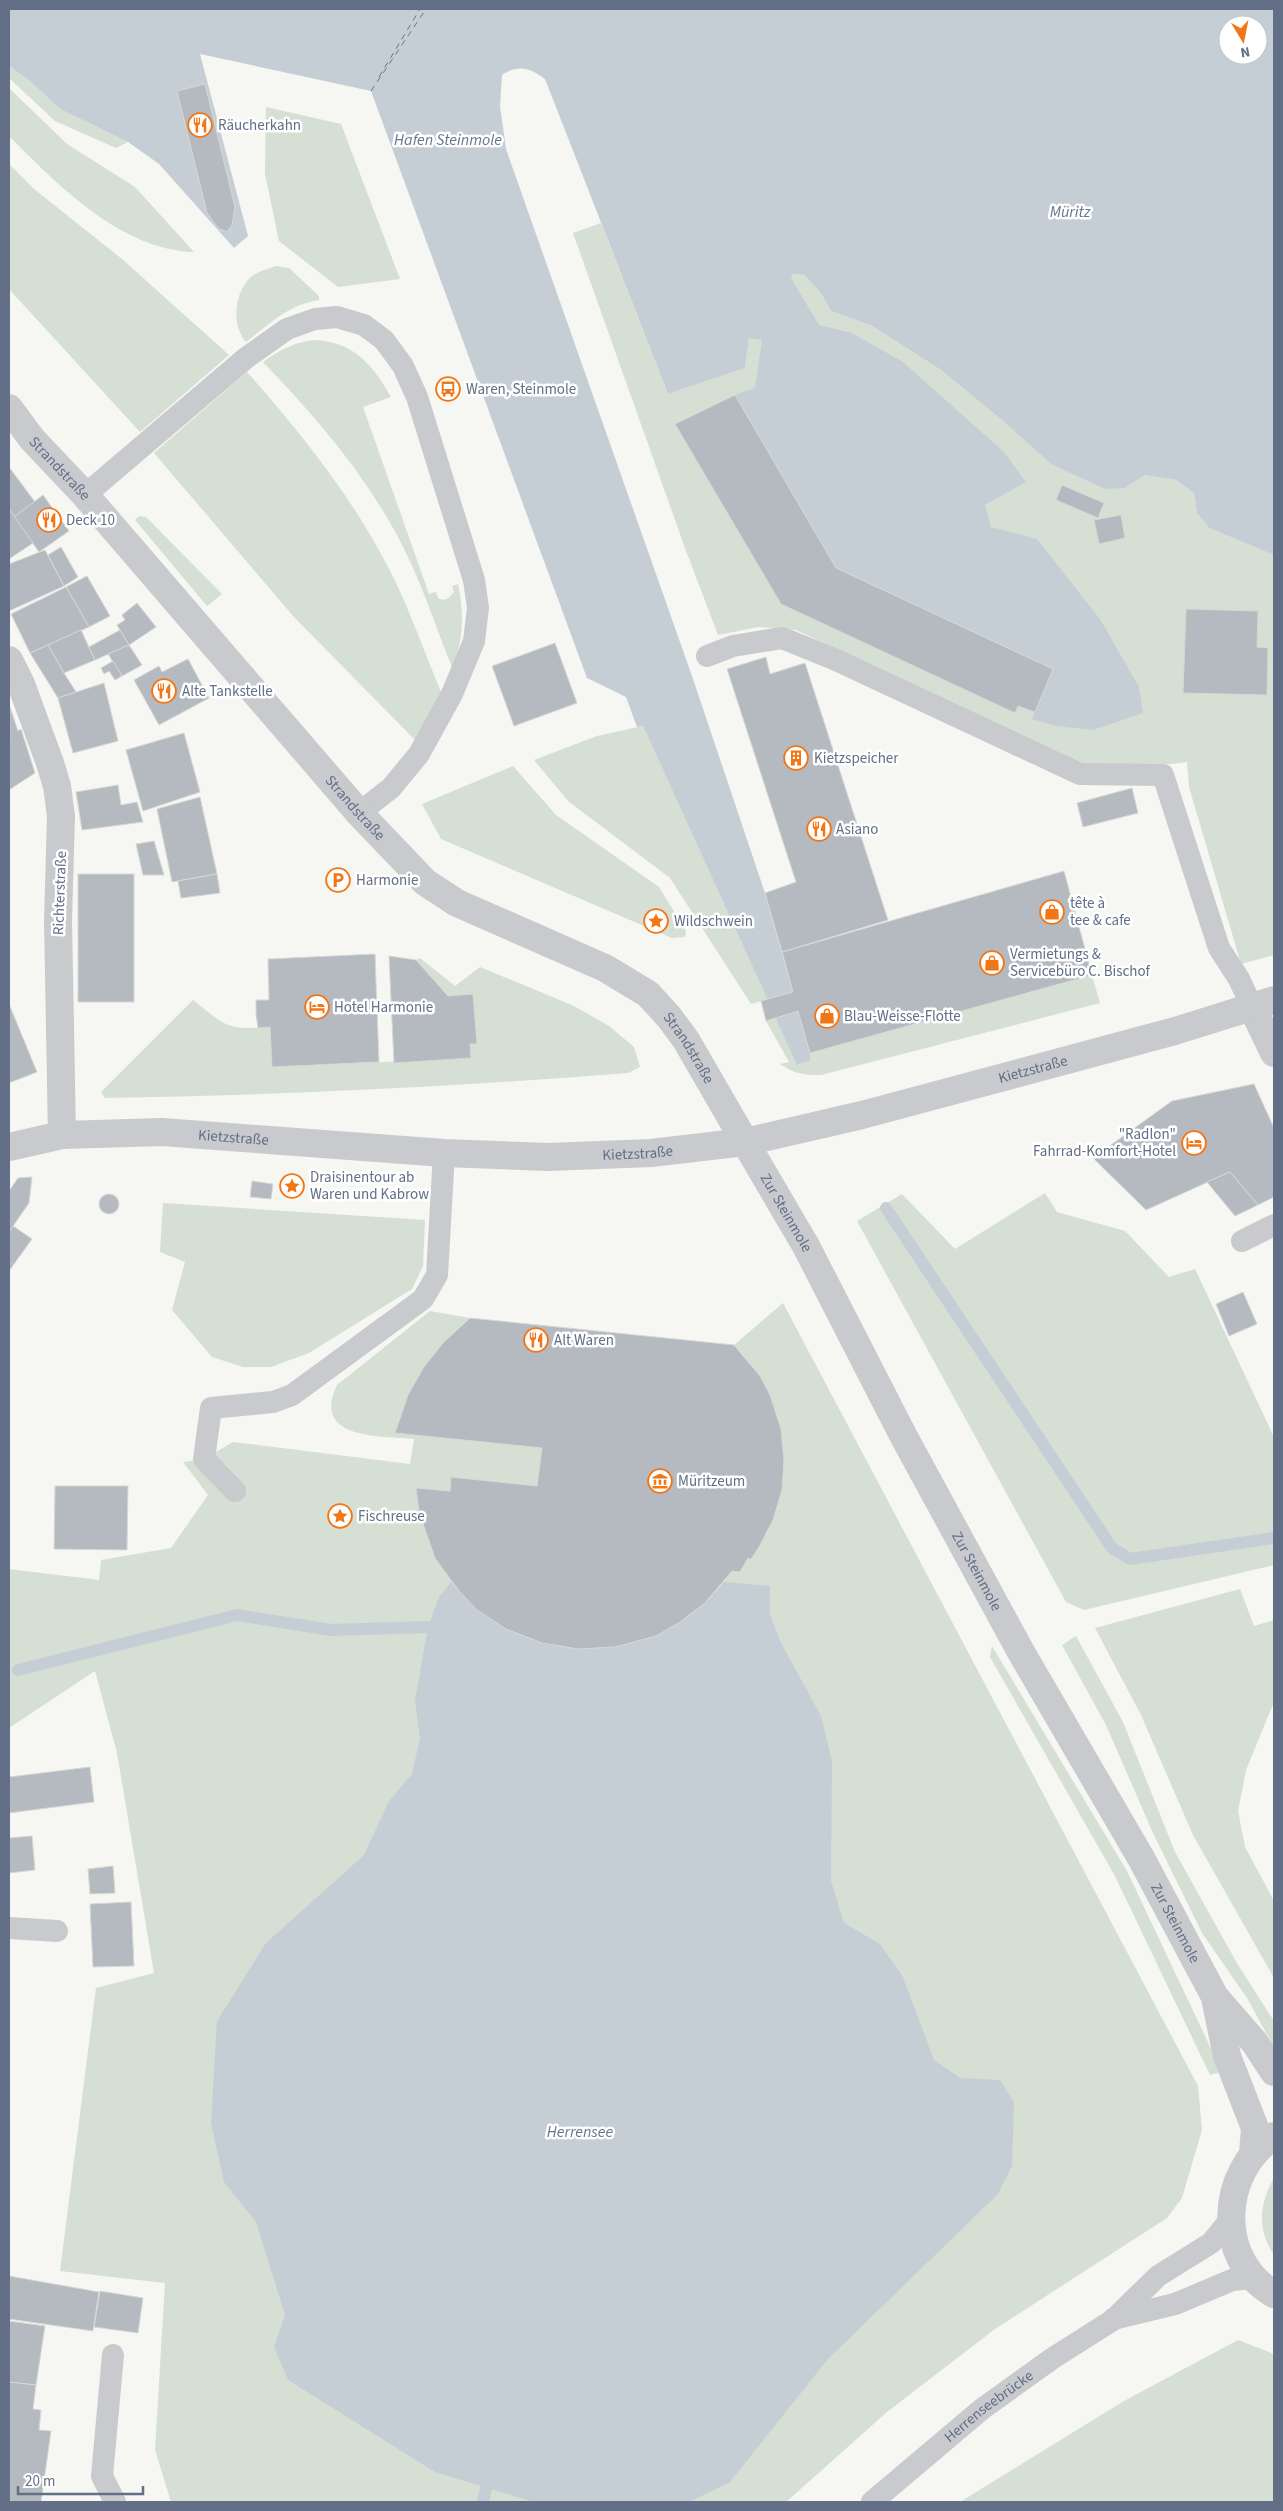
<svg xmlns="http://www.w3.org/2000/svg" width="1283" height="2511" viewBox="0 0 1283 2511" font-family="'Source Sans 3',sans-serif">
	<rect width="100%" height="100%" fill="#f6f6f2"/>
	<!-- green -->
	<g fill="#d5dfd3">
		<polygon points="9,66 30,81 60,109 128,142 116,148 55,121 9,78"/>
		<path d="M9,88L67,144L135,187L194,252C121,250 58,185 9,136Z"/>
		<polygon points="266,107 341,124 400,279 338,287 279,241 265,174"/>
		<polygon points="9,164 34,189 122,259 229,355 140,432 9,289"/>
		<polygon points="601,223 668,394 745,368 749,338 791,278 795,274 804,275 820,292 831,311 872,326 941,370 1003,421 1051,464 1125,488 1145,475 1176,480 1194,493 1197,513 1209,528 1274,555 1274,955 1241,964 1189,787 1187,762 1152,766 1084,766 796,630 759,627 718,635 685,548 573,233"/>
		<path d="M276,266L289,268L319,296V300C290,304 269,324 246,342C232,326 234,296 248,280C255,272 267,269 276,266Z"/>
		<path d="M313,340C353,341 372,364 391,397L363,407L429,594L436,592L438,598C446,602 449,598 454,592L452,586L458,584C464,612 464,641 452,667C437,631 425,592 408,557C373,483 319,420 263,362C279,350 293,343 313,340Z"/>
		<path d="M247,372C300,432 350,494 387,565C408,604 424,652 442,694L417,742L294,617L154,453Z"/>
		<polygon points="139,516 146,517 222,594 207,606 135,520"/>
		<polygon points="643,726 767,999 751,1004 670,878 568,801 534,760 597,736"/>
		<polygon points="513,766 556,815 659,887 686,931 685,937 672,938 441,839 422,804"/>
		<path d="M420,958L455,986L480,967L574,1006L609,1026L634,1047L640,1067L628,1073C454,1087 280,1095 105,1098L101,1092L193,1000C227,1027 226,1030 270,1027L272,1067L471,1058L470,1044H477L473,994L448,996L416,960Z"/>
		<path d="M1092,975L1100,1003L821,1075C805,1075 794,1074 780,1064L789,1062L766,1021L776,1018L798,1065L810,1061V1053Z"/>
		<polygon points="1045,1193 1057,1212 1125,1231 1169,1277 1195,1269 1274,1437 1274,1565 1084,1610 1066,1602 857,1221 902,1194 955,1249"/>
		<polygon points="163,1203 425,1220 423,1266 412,1289 309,1353 271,1367 243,1367 212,1357 172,1310 185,1262 160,1252"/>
		<path d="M783,1303L1198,2086L1202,2130L1182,2198L1167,2218L995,2329L887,2412L786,2502H171L155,2450L165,2283L60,2271L96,1988L154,1973L117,1753L95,1671L9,1728V1569L99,1580L101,1560L171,1548L208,1495L183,1462L204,1459L233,1442L410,1464L414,1439C380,1436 311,1440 337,1385L430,1311L470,1318C433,1349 407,1386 396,1433L542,1448L537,1486L452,1477L450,1491L416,1488C436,1656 631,1707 732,1571L740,1572L748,1558H751C802,1490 792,1405 734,1345Z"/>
		<polygon points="1240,1589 1254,1626 1274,1620 1274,1702 1246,1770 1238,1811 1245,1847 1274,1901 1274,1978 1193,1835 1141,1715 1095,1628"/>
		<polygon points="1076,1636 1123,1722 1175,1852 1238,1965 1274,2021 1274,2047 1247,1998 1202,1933 1153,1833 1106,1725 1062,1645"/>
		<polygon points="992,1646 1127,1871 1222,2072 1210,2075 1115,1876 990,1657"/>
		<path d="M1274,2178V2255C1257,2231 1259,2203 1274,2178Z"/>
		<polygon points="1238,2340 1274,2354 1274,2502 960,2502 1124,2401"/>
	</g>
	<!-- water -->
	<g fill="#c6ced5" fill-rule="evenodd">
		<path d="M9,9H1274V555L1209,528L1197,513L1194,493L1176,480L1145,475L1125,488L1105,489L1051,464L1003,421L941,370L872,326L831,311L820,292L804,275L794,274L791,278L819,325L852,333L903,362L1005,453L1026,482L985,505L991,527L1037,539L1100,619L1139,687L1143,713L1093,730L1056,726L1032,719L1053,669L836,568L735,395L755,388L762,340L749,338L745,368L668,394L545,79C530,68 518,64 502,75L500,106L506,149L692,676L765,893L810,1053V1061L797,1065L643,726L637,727L626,697L587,678L371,91L200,54L248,236L234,248L159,164L128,142L60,109L30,81L9,66ZM1228,25H1258V55H1228Z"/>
		<path d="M451,1582C519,1670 657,1671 724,1582L770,1586V1614L780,1641L821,1716L832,1761L831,1881L844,1923L880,1944L903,1977L934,2060L960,2078L1000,2080L1014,2102L1012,2166L998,2194L828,2359L730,2482L689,2502H534L435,2472L288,2380L274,2347L285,2315L256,2222L224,2182L211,2123L217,2021L266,1943L364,1855L389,1801L412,1774L420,1738L415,1701L428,1627L439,1597Z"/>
	</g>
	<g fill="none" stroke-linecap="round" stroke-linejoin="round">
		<!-- stream -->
		<g stroke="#c6ced5" stroke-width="12">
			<polyline points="886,1208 1112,1548 1130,1559 1274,1538"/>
			<polyline points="18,1670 237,1615 331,1630 428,1627"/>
			<polyline points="483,2502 486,2488"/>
		</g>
		<!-- ferry -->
		<g stroke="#63788a" stroke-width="1" stroke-dasharray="6 5" stroke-linecap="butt">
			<polyline points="379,77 420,9"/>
			<polyline points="371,91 426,9"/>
		</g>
	</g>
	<!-- building -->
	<g fill="#b4bac0" stroke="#d7d8d5">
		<polygon points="205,84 235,207 232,225 227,232 218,228 207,213 177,91"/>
		<polygon points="735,395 836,568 1053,669 1035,712 1018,706 1015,713 781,604 675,424"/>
		<polygon points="9,467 35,502 14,517 9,509"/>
		<polygon points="1062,485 1104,503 1098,518 1056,500"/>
		<polygon points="43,495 69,531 39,552 14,517"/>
		<polygon points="9,509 33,543 9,559"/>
		<polygon points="1121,515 1125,538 1099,544 1094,520"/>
		<polygon points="61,547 78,577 64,586 48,555"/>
		<polygon points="45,550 64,586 9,611 9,564"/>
		<polygon points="87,576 110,616 89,627 66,587"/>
		<polygon points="66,587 89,627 30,653 11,614"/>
		<polygon points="137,603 156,627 129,645 117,625 125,620 122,615"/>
		<polygon points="1186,609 1258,611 1257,647 1268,648 1267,695 1183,693"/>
		<polygon points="81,630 95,660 64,673 48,645"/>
		<polygon points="120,630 129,645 95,660 89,647"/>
		<polygon points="555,643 577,703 514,726 492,666"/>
		<polygon points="48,645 64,673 76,692 58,698 30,653"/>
		<polygon points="129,645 142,665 122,676 108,654"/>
		<polygon points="766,657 770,674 805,663 888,920 782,952 765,893 796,882 727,669"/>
		<polygon points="188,659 209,698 159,725 134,680 159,666 162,672"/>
		<polygon points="113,661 122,676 115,680 109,671 104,674 101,668"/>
		<polygon points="104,683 118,741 73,753 58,698"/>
		<polygon points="10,707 18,731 21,729 35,773 9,790"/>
		<polygon points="184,733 200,792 143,811 126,750"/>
		<polygon points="118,785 121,805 137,802 143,822 82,830 76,792"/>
		<polygon points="1132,788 1138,813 1083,827 1077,803"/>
		<polygon points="200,797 217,874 172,882 157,809"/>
		<polygon points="154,841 164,875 143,875 136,844"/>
		<polygon points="1064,871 1092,975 810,1053 798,1011 766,1021 761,1001 793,992 782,952"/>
		<rect x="78" y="874" width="56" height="128"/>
		<polygon points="217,874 220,893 181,898 178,881"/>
		<polygon points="375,954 379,1062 272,1067 270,1027 258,1028 256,1014 256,1000 269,1000 268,959"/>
		<polygon points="389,956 416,960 448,996 473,994 477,1044 470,1044 471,1058 394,1063"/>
		<polygon points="9,1004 37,1072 9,1083"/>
		<polygon points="1254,1084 1274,1128 1274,1197 1258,1205 1230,1172 1146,1210 1093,1158 1172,1101"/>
		<polygon points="1230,1172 1258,1205 1235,1216 1207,1182"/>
		<polygon points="32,1177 29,1203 9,1232 9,1191 18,1178"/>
		<polygon points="252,1181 273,1184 271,1199 250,1197"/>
		<circle cx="109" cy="1204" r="10"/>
		<polygon points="13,1226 32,1239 9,1271 9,1232"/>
		<polygon points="1243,1292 1257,1324 1229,1336 1216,1304"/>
		<polygon points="470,1318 734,1345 760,1376 770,1395 781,1429 784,1461 782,1490 773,1520 759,1547 751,1559 748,1558 740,1572 732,1571 705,1603 680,1622 656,1636 615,1647 578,1649 542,1643 506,1629 477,1610 459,1591 435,1558 419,1512 416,1488 450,1491 451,1477 537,1486 542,1448 395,1433 408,1395 424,1367 443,1343"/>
		<polygon points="55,1486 128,1486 127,1550 54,1549"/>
		<polygon points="90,1767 94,1802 9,1813 9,1777"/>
		<polygon points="32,1836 35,1870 9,1873 9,1838"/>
		<polygon points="113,1866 115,1893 90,1894 88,1869"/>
		<polygon points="131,1902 134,1966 93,1967 90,1904"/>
		<polygon points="9,2276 99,2292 93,2331 9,2319"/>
		<polygon points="100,2291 143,2298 138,2333 94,2327"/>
		<polygon points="9,2321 45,2326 36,2385 9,2382"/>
		<polygon points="9,2382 36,2385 33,2409 41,2410 39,2430 51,2431 41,2502 9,2502"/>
	</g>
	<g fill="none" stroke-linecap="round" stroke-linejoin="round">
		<!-- service -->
		<g stroke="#c8cace" stroke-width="22">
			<polyline points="85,495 246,358 287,329 315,319 337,317 364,325 384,340 403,366 417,397 474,580 478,608 474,641 452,694 419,754 391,788 359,813"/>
			<polyline points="707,656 733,646 782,638 834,659 1080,774 1163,775 1219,948 1239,979 1252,1007"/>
			<polyline points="1242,1241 1274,1225"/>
			<polyline points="235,1491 204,1459 211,1408 273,1402 292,1395 423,1299 437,1275 444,1153"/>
			<polyline points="9,1928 57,1931"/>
			<polyline points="1113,2319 1175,2304 1232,2280 1254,2278"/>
			<polyline points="113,2355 102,2476 115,2502"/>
			<path id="s1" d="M872,2502L982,2409L1053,2358L1113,2320L1158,2276L1211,2243L1230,2220"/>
		</g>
		<!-- minor -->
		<g stroke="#c8cace" stroke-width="28">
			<path id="s2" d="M9,408L32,439L85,495L359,813L425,882L457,903L605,968L648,994L669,1017L686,1040L745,1142"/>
			<polyline points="9,660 21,684 50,763 57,786 61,816 58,921 62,1135"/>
			<polyline points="1252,1007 1274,1053"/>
			<path id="s3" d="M9,1147L62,1135L162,1132L444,1153L548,1157L651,1153L745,1142L862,1115L1175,1031L1274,1000"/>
		</g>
		<!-- tertiary -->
		<g stroke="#c8cace" stroke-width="28">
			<path id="s4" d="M745,1142L806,1246L904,1437L1021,1652L1141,1858L1215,1997L1255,2043L1274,2072"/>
			<polyline points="1215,1998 1227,2056 1255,2128 1253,2153"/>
			<path d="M1274,2136C1219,2172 1215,2260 1274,2294"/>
		</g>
	</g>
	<!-- icons -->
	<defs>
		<g id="restaurant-ring" transform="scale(1.25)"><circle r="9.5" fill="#fff" stroke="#f37616" stroke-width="1.5"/><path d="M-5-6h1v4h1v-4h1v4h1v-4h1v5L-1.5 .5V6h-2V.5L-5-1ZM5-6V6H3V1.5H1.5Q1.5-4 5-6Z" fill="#f37616"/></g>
		<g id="bus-ring" transform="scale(1.25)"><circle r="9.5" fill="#fff" stroke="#f37616" stroke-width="1.5"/><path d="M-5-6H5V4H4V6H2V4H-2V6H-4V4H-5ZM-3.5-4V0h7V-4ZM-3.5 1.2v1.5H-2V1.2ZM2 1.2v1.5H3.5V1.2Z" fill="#f37616"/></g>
		<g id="building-ring" transform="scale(1.25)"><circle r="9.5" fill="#fff" stroke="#f37616" stroke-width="1.5"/><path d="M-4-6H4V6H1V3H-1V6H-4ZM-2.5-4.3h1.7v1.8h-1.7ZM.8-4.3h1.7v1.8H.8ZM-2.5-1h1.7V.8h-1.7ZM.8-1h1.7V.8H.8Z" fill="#f37616"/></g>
		<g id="parking-ring" transform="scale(1.25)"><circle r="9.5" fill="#fff" stroke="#f37616" stroke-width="1.5"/><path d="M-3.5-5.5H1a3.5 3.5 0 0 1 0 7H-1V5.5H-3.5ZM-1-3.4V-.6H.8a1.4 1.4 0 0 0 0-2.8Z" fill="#f37616"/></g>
		<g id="shop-ring" transform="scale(1.25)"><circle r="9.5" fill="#fff" stroke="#f37616" stroke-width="1.5"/><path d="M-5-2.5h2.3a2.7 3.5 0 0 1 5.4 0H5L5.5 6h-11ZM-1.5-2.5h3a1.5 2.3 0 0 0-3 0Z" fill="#f37616"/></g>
		<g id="sight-ring" transform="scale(1.25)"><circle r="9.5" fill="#fff" stroke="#f37616" stroke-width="1.5"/><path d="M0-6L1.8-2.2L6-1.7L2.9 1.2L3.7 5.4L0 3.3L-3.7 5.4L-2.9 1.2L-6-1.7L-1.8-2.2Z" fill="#f37616"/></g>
		<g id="hotel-ring" transform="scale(1.25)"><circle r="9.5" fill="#fff" stroke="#f37616" stroke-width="1.5"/><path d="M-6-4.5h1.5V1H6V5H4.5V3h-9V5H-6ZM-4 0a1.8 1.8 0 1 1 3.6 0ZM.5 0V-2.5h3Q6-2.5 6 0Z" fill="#f37616"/></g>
		<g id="museum-ring" transform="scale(1.25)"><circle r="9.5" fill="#fff" stroke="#f37616" stroke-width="1.5"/><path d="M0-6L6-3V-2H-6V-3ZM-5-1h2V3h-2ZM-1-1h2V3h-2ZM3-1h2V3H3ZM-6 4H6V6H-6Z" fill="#f37616"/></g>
	</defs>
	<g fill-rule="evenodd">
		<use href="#restaurant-ring" x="200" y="125"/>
		<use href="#bus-ring" x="448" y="389"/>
		<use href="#restaurant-ring" x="49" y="520"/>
		<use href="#restaurant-ring" x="164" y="691"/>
		<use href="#building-ring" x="796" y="758"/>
		<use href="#restaurant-ring" x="819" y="829"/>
		<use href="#parking-ring" x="338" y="880"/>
		<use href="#shop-ring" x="1052" y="912"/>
		<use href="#sight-ring" x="656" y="921"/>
		<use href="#shop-ring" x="992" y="963"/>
		<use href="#hotel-ring" x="317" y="1007"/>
		<use href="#shop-ring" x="827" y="1016"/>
		<use href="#hotel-ring" x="1194" y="1143"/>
		<use href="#sight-ring" x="292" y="1186"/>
		<use href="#restaurant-ring" x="536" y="1340"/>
		<use href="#museum-ring" x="660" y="1481"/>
		<use href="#sight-ring" x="340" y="1516"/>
	</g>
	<g text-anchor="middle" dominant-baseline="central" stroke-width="5" stroke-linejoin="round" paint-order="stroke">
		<!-- poi labels -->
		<g font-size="15" fill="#626f86" stroke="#fff" text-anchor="start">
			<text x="218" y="125">Räucherkahn</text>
			<text x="466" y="389">Waren, Steinmole</text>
			<text x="66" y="520">Deck 10</text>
			<text x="182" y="691">Alte Tankstelle</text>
			<text x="814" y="758">Kietzspeicher</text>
			<text x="836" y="829">Asiano</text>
			<text x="356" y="880">Harmonie</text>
			<text x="1070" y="903">tête à<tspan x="1070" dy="17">tee &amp; cafe</tspan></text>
			<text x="674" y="921">Wildschwein</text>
			<text x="1010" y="954">Vermietungs &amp;<tspan x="1010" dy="17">Servicebüro C. Bischof</tspan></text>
			<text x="334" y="1007">Hotel Harmonie</text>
			<text x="844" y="1016">Blau-Weisse-Flotte</text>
			<text x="1176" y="1134" text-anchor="end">"Radlon"<tspan x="1176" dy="17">Fahrrad-Komfort-Hotel</tspan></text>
			<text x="310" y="1177">Draisinentour ab<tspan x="310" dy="17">Waren und Kabrow</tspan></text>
			<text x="554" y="1340">Alt Waren</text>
			<text x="678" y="1481">Müritzeum</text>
			<text x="358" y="1516">Fischreuse</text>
		</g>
		<!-- street labels -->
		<g font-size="15" fill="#626f86" stroke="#fff">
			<text stroke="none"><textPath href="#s2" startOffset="79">Strandstraße</textPath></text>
			<text stroke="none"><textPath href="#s2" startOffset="529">Strandstraße</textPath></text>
			<text transform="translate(60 893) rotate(-88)">Richterstraße</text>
			<text stroke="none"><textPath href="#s2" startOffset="949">Strandstraße</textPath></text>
			<text stroke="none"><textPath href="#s3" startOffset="1036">Kietzstraße</textPath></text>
			<text stroke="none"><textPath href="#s3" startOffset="226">Kietzstraße</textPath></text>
			<text stroke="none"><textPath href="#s3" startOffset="631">Kietzstraße</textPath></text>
			<text stroke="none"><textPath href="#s4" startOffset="82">Zur Steinmole</textPath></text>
			<text stroke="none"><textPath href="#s4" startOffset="488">Zur Steinmole</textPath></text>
			<text stroke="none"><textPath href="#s4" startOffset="892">Zur Steinmole</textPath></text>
			<text stroke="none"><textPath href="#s1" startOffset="151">Herrenseebrücke</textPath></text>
		</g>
		<!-- water labels -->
		<g font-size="16" font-style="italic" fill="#63788a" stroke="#fff">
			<text x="448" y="140">Hafen Steinmole</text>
			<text x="1070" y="212">Müritz</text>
			<text x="580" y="2132">Herrensee</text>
		</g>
	</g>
	<!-- border -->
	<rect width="1283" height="2511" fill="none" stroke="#626f86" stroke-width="20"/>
	<!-- north arrow -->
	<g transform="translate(1243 40) rotate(170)"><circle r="24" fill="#ffffff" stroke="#c0c5cf"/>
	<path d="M0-4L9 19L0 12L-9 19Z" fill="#f37616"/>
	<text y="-8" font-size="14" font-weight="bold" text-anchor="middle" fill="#626f86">N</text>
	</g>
	<!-- scale -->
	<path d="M18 2486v8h125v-8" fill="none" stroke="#626f86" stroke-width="2.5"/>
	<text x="25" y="2486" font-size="15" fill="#626f86" stroke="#ffffff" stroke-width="4" paint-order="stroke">20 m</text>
</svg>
